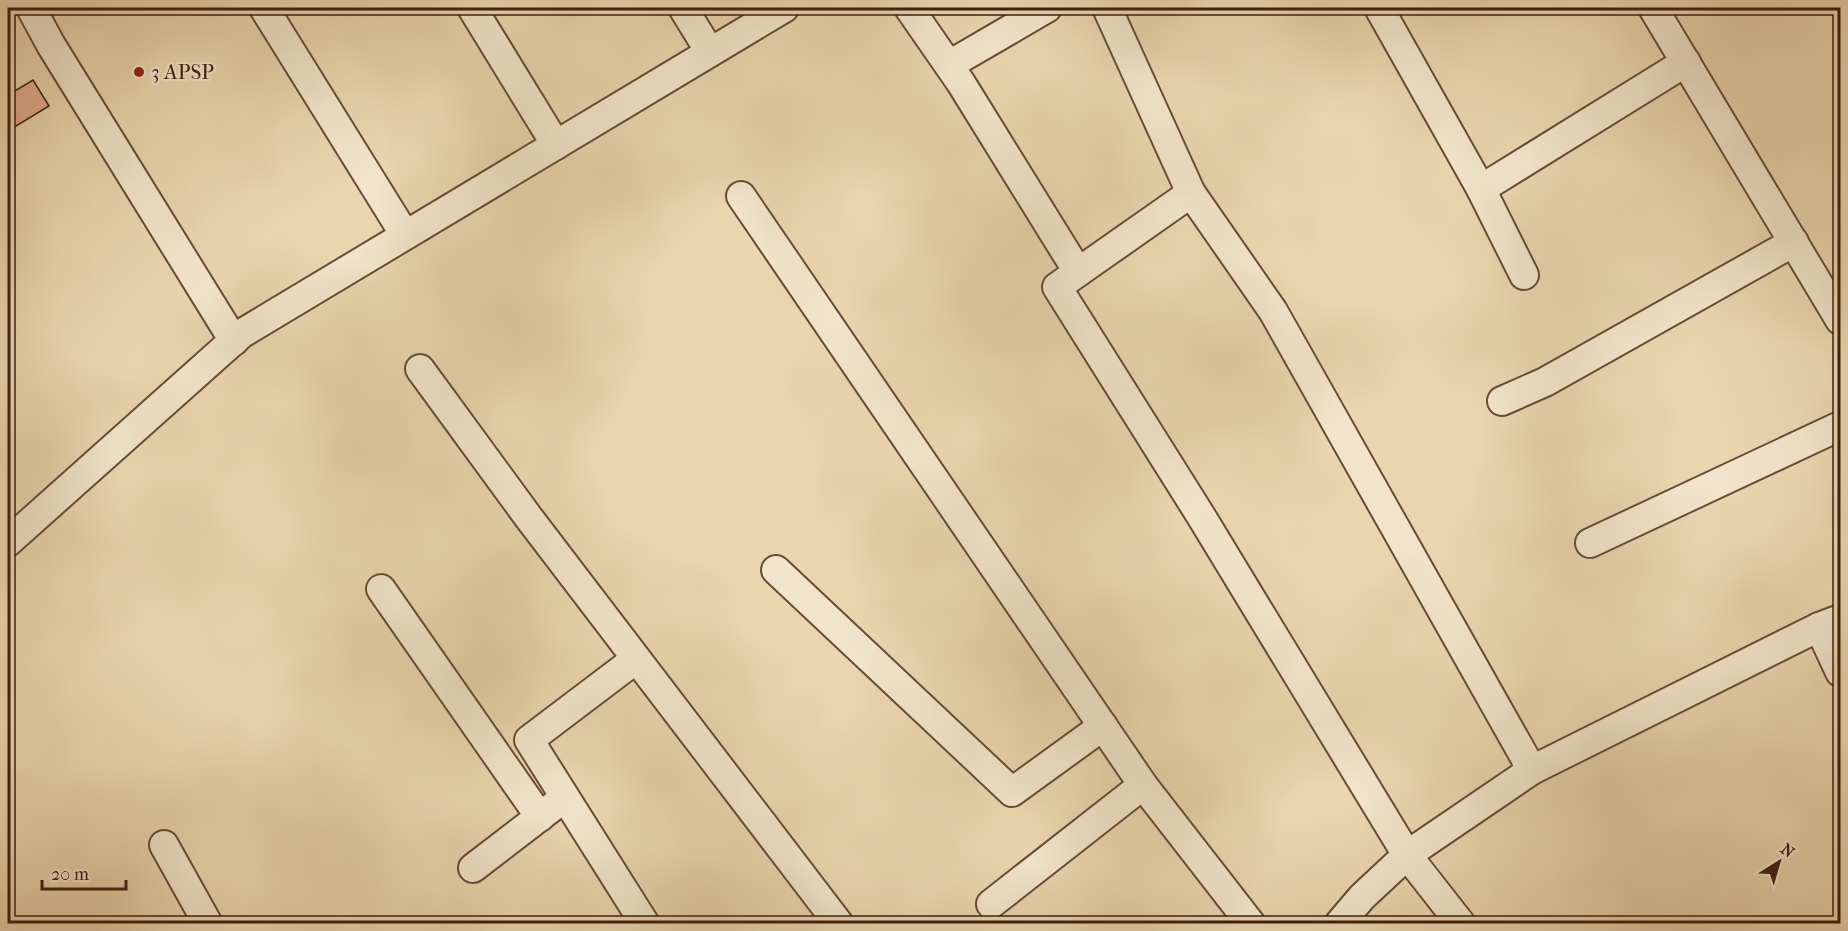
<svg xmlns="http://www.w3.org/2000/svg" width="1848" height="931" viewBox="0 0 1848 931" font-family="'IM FELL French Canon',serif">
	<rect width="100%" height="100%" fill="#e9d5ae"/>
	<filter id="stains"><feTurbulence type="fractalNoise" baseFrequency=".00333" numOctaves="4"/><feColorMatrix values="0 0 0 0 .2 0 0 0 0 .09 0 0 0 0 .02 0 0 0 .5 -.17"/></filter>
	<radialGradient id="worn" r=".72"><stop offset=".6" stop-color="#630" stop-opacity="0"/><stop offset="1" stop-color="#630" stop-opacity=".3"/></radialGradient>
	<!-- building -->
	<polygon fill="#e2ac8d" stroke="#3d1e10" stroke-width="1.5" points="33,80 49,106 8,131 8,90 10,94"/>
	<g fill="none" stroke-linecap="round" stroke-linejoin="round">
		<!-- minor casing -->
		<g stroke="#684c38" stroke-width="32">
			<g id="minor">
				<polyline points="31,8 51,45 234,341"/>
				<polyline points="264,8 405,235"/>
				<polyline points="472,8 556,145"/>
				<polyline points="683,8 710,52"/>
				<polyline points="909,8 961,83 1078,272"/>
				<polyline points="1107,8 1191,193 1273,311 1532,770"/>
				<polyline points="1379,8 1481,189 1524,275"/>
				<polyline points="1653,8 1840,320"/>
				<polyline points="949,65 1047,8"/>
				<polyline points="1481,189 1686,62"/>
				<polyline points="1191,193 1057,287 1201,516 1407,855 1461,924"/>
				<polyline points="741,196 1143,785 1251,924"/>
				<polyline points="420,369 529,518 839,924"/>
				<polyline points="1502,401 1545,382 1794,242"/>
				<polyline points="8,542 241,334 784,8"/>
				<polyline points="1590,543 1840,426"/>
				<polyline points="776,570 1012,792 1103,726"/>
				<polyline points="381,589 540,817"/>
				<polyline points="1819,627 1840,672"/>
				<polyline points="636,659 529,740 645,924"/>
				<polyline points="164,845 208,924"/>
				<polyline points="473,868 555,805"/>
				<polyline points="991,904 1143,785"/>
				<polyline points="1339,924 1362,897 1407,855 1532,770 1819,627 1840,619"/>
			</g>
		</g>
		<!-- minor -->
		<use href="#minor" stroke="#f1e4ca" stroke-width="28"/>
	</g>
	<!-- markers -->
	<circle fill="#8f2418" stroke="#f1e4ca" stroke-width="2" cx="139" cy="72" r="6"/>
	<g text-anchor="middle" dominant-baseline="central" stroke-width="4.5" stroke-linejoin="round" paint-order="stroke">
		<!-- poi labels -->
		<g font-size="21" fill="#3d1e10" stroke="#f1e4ca" text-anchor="start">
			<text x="151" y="72">3 APSP</text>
		</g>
	</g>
	<!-- margin -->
	<rect width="1848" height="931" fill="none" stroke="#e9d5ae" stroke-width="30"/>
	<rect x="9" y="9" width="1830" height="913" fill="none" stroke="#3d1e10" stroke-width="3"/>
	<rect x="15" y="15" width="1818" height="901" fill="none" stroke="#3d1e10" stroke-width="1.5"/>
	<!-- north arrow -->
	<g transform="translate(1779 862) rotate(37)" stroke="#f1e4ca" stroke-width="4.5" paint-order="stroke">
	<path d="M0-4.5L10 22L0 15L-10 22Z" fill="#3d1e10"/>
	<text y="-9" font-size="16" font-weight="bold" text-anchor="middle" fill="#3d1e10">N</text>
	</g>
	<!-- scale -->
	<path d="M42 880v9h84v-9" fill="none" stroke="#3d1e10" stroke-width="3"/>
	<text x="51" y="880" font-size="18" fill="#3d1e10" stroke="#f1e4ca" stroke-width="4.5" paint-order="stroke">20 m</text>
	<rect width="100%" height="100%" filter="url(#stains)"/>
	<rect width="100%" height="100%" fill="url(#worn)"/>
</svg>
